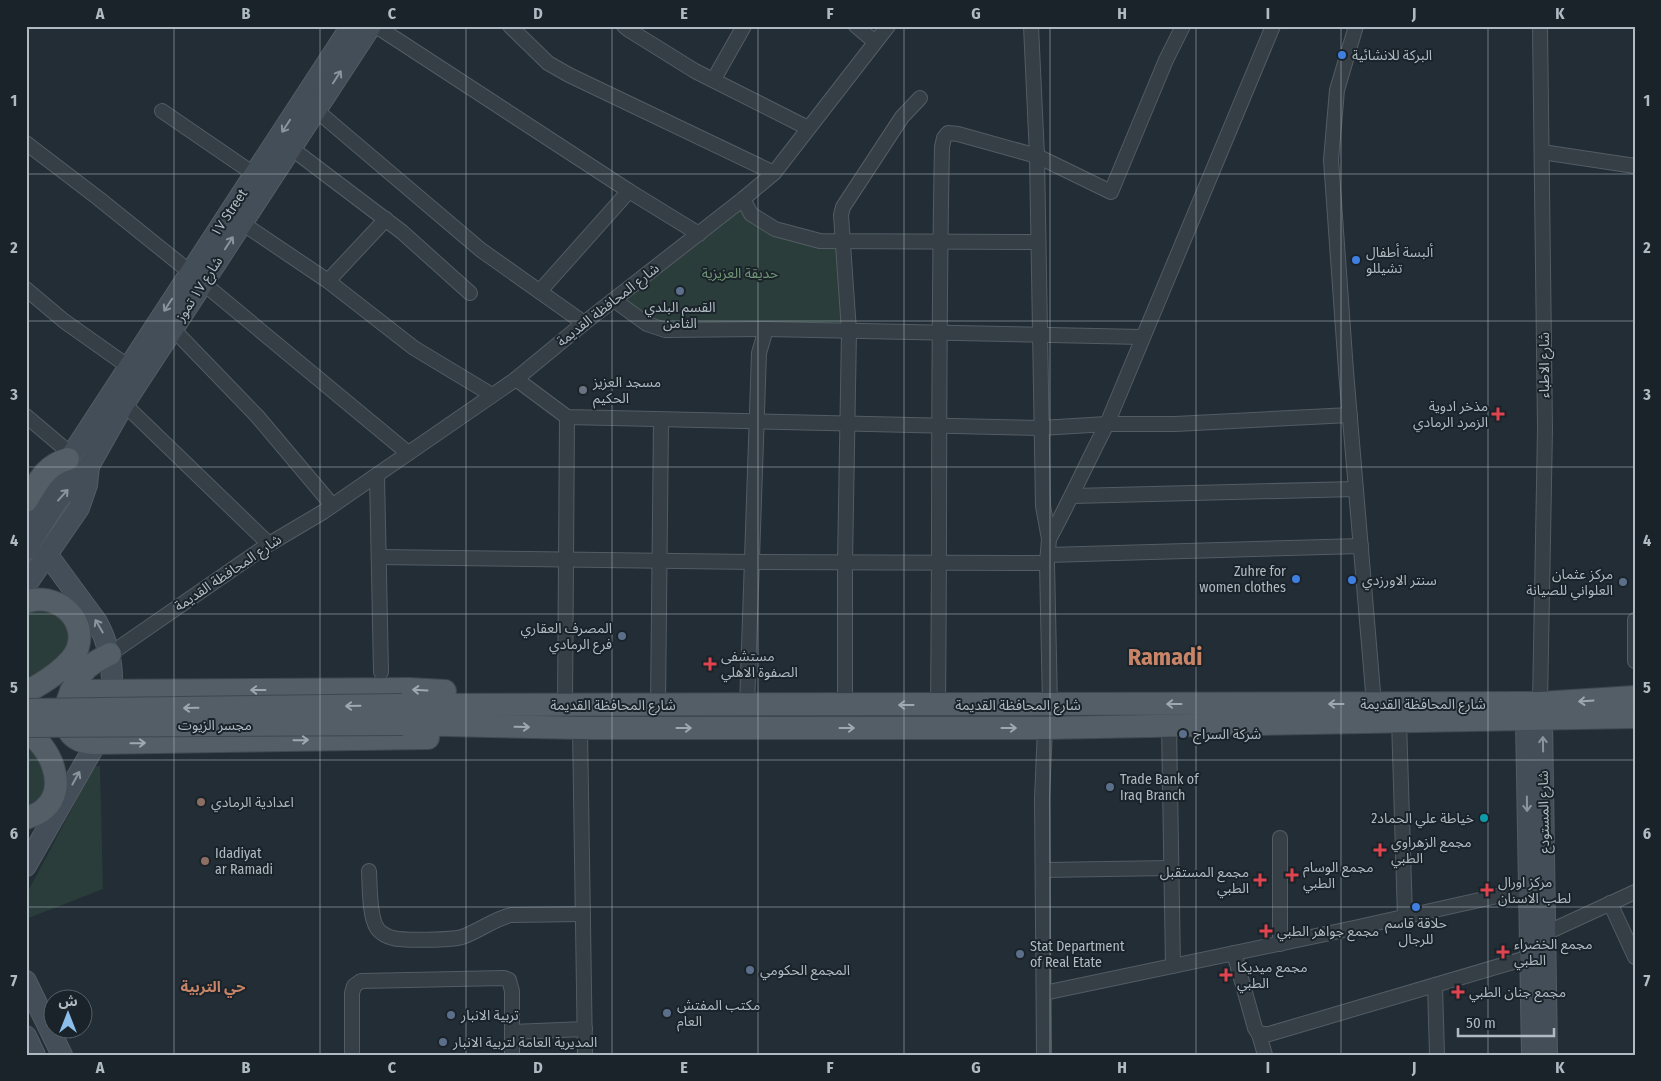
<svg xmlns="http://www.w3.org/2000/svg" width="1661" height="1081" viewBox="0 0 1661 1081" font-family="'Fira Sans Condensed','Noto Sans Arabic',sans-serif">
	<rect width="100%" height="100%" fill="#222d35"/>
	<!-- green -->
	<g fill="#2a3d3a">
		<polygon points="740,202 775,229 839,242 849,331 656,328 614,300"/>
		<polygon points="35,607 59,612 72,634 63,657 26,682 26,610"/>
		<polygon points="26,745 40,752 50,775 42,796 26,809"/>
		<polygon points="97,766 100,766 103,889 26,919 26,895 93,769"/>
	</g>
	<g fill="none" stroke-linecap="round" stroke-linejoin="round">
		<!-- street casing -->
		<g stroke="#535c64" stroke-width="16">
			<g id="street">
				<polyline points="376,26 629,191 699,234"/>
				<polyline points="510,26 548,63 569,75 774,173"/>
				<polyline points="624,26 629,30 695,71 808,128"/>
				<polyline points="856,26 875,42"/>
				<polyline points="1031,26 1037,156 1043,506 1049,539 1047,563 1050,705"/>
				<polyline points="1356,26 1337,90 1331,160 1346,371 1374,704"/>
				<polyline points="714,79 744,26"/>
				<polyline points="316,110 481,250 584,323"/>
				<polyline points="162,111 254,174"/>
				<polyline points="26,143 98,198 190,272"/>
				<polyline points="291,148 402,232 470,293"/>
				<polyline points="1542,152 1635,166"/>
				<polyline points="743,199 751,214 775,229 820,241 1038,242"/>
				<polyline points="242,223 328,281 414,348 492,395"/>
				<polyline points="328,281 386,219"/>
				<polyline points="203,283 408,453"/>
				<polyline points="26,289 64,321 129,367"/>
				<polyline points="540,291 629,191"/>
				<polyline points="614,300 647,324 665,330 766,329 1142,337"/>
				<polyline points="173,329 257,416 332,505"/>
				<polyline points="516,379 567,417 1041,428 1107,424 1175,424 1350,415"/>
				<polyline points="124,404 269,544"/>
				<polyline points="26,416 71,454"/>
				<polyline points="377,475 381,672"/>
				<polyline points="1073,496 1356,489"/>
				<path d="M1049,539C1070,501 1087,462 1107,424L1273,26"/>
				<polyline points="1048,555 1361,546"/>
				<polyline points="379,557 752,562 1047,563"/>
				<polyline points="1635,620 1635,661"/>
				<polyline points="110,654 269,544 323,512 516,379 584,323 743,199 774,173 888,26"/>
				<polyline points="1540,703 1545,429 1540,26"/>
				<polyline points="565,705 567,417"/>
				<polyline points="658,705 661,420"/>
				<polyline points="845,705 845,563 849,331 841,215 843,207 902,117 920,98"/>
				<path d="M938,705C940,519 938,333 942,147L944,138L948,133L958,134L1037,156L1111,192L1166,60L1183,26"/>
				<polyline points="747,706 759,353 766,329"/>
				<polyline points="1399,720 1405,917"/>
				<polyline points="1169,725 1173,966"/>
				<polyline points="580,728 585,1055"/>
				<polyline points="1280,838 1280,944"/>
				<polyline points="1043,870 1171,868"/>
				<path d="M369,871C370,886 369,916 377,928C380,933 388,937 393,938C403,941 452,940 462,937C479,931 494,919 511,915L583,914"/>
				<polyline points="1610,903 1635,957"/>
				<polyline points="1546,933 1635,892"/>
				<polyline points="1234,953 1255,1028 1259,1034 1265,1055"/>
				<polyline points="1435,985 1437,1055"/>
				<polyline points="1044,993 1354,928 1529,889"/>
				<polyline points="512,1032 585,1029"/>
				<polyline points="1259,1034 1269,1034 1530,957"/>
				<polyline points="352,1055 352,993 354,986 361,981 504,978 509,980 512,991 512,1055"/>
				<polyline points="1044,1055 1042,798 1045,728"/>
			</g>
		</g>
		<!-- secondary casing -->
		<g stroke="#535c64" stroke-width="22">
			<g id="secondary">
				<polyline points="31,517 351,26"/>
				<polyline points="26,550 57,501 89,466 124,404 371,26"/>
				<polyline points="26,585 79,508 87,485 89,466"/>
				<polyline points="1526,720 1532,1055"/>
				<polyline points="1542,720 1547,1055"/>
				<path d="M26,866L103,731C116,694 116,657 97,622L47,554"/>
				<polyline points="26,981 62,1055"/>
				<polyline points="26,1036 35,1055"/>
			</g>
		</g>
		<!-- primary casing -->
		<g stroke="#3f474f" stroke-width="24">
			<g id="primary">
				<path d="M26,501C38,482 45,465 68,459"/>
				<path d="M26,602C54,591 87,617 78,647C73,665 42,684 26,692"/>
				<path d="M110,654C102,658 94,662 87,668C65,690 48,742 95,743L428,738"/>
				<polyline points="71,691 409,689 445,691"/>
				<polyline points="402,705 1540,703 1635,697"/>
				<polyline points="403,724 580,728 1045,728 1635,717"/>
				<path d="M26,732C50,745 69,788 44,809C39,814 32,816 26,818"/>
			</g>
		</g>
		<!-- street -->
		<use href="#street" stroke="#363f46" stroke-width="14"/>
		<!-- secondary -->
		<use href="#secondary" stroke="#444e58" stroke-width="20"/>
		<!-- primary -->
		<use href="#primary" stroke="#545e66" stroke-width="22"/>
		<!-- primary-bridge casing -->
		<g stroke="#3f474f" stroke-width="24" stroke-linecap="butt">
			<g id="primary-bridge">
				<polyline points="26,710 402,705"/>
				<polyline points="26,726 403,724"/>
			</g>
		</g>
		<!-- primary-bridge -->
		<use href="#primary-bridge" stroke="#545e66" stroke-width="22"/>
	</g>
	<!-- one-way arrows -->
	<defs><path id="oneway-shaft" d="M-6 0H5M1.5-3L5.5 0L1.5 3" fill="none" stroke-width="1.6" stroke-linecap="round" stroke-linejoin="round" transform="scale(1.25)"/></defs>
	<g stroke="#8a949d">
		<use href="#oneway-shaft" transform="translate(337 77) rotate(-57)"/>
		<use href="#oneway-shaft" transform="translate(286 126) rotate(123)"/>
		<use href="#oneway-shaft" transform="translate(229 243) rotate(-57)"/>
		<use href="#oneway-shaft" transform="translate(168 305) rotate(123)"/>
		<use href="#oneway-shaft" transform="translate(63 495) rotate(-48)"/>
		<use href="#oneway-shaft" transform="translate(99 626) rotate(-120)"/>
		<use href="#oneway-shaft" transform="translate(1543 744) rotate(-91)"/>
		<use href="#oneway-shaft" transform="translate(76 778) rotate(-61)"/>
		<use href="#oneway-shaft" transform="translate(1527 804) rotate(89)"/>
	</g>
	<g stroke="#9ea8b0">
		<use href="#oneway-shaft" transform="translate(258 690) rotate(180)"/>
		<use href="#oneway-shaft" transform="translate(420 690) rotate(-177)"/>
		<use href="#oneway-shaft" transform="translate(1586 701) rotate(176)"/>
		<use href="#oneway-shaft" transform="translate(1174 704) rotate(180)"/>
		<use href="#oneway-shaft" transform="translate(1336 704) rotate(180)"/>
		<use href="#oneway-shaft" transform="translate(906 705) rotate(180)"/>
		<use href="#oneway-shaft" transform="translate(353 706) rotate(179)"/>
		<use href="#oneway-shaft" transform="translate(191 708) rotate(179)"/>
		<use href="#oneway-shaft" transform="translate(522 727) rotate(1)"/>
		<use href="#oneway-shaft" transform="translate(684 728)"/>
		<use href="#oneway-shaft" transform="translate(847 728)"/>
		<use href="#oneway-shaft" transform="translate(1009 728)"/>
		<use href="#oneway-shaft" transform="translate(301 740) rotate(-1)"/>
		<use href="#oneway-shaft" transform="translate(138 743) rotate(-1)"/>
	</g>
	<!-- grid -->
	<path fill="none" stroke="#b0bac2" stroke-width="1" stroke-opacity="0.55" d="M174,26V1055M320,26V1055M466,26V1055M612,26V1055M758,26V1055M904,26V1055M1050,26V1055M1196,26V1055M1341,26V1055M1488,26V1055M26,174H1635M26,321H1635M26,467H1635M26,614H1635M26,760H1635M26,907H1635"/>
	<!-- markers -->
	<g fill="#3f7fe0" stroke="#1b232a" stroke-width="2">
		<circle cx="1342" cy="55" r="5"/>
		<circle cx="1356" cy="260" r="5"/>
		<circle cx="1296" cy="579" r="5"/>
		<circle cx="1352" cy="580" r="5"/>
		<circle cx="1416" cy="907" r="5"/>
	</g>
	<g fill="#5c6f8a" stroke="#1b232a" stroke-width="2">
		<circle cx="680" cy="291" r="5"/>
		<circle cx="1623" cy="582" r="5"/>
		<circle cx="622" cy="636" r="5"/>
		<circle cx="1183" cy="734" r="5"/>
		<circle cx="1110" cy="787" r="5"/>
		<circle cx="1020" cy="954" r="5"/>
		<circle cx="750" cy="970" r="5"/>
		<circle cx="667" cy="1013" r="5"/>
		<circle cx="451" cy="1015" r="5"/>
		<circle cx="443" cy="1042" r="5"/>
	</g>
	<circle fill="#6b7280" stroke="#1b232a" stroke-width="2" cx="583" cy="390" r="5"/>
	<g fill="#e0444e" stroke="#1b232a" stroke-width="2">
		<path d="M1495.5 406.5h5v5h5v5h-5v5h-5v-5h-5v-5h5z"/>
		<path d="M707.5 656.5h5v5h5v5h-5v5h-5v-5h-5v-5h5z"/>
		<path d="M1377.5 842.5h5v5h5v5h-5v5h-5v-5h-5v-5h5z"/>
		<path d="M1289.5 867.5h5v5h5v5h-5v5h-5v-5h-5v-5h5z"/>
		<path d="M1257.5 872.5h5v5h5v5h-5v5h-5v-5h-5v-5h5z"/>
		<path d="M1484.5 882.5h5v5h5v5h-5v5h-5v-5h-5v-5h5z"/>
		<path d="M1263.5 923.5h5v5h5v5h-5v5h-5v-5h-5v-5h5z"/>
		<path d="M1500.5 944.5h5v5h5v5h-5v5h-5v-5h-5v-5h5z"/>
		<path d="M1223.5 967.5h5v5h5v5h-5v5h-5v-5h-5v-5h5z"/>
		<path d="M1455.5 984.5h5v5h5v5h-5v5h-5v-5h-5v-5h5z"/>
	</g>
	<g fill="#8d6e63" stroke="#1b232a" stroke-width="2">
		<circle cx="201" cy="802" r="5"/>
		<circle cx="205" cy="861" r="5"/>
	</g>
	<circle fill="#0f9aa8" stroke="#1b232a" stroke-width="2" cx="1484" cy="818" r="5"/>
	<g text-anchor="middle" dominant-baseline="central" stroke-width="4" stroke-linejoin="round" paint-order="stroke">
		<!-- poi labels -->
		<g font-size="14" fill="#b0bac2" stroke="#1b232a" text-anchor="start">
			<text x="1352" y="55">البركة للانشائية</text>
			<text x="1366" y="252">ألبسة أطفال<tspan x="1366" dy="16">تشيللو</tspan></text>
			<text x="680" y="307" text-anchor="middle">القسم البلدي<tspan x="680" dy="16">الثامن</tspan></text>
			<text x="593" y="382">مسجد العزيز<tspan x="593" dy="16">الحكيم</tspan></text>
			<text x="1488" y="406" text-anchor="end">مذخر ادوية<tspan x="1488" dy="16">الزمرد الرمادي</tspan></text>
			<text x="1286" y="571" text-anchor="end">Zuhre for<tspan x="1286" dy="16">women clothes</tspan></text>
			<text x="1613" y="574" text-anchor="end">مركز عثمان<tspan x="1613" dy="16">العلواني للصيانة</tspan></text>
			<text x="1362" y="580">سنتر الاورزدي</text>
			<text x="612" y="628" text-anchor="end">المصرف العقاري<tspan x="612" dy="16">فرع الرمادي</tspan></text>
			<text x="721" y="656">مستشفى<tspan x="721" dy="16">الصفوة الاهلي</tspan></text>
			<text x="1193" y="734">شركة السراج</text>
			<text x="1120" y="779">Trade Bank of<tspan x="1120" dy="16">Iraq Branch</tspan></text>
			<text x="211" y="802">اعدادية الرمادي</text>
			<text x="1474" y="818" text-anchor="end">خياطة علي الحماد2</text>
			<text x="1391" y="842">مجمع الزهراوي<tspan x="1391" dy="16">الطبي</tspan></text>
			<text x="215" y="853">Idadiyat<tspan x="215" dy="16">ar Ramadi</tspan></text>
			<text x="1303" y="867">مجمع الوسام<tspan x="1303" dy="16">الطبي</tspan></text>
			<text x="1249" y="872" text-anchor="end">مجمع المستقبل<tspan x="1249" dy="16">الطبي</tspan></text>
			<text x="1498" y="882">مركز اورال<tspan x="1498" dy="16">لطب الاسنان</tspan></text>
			<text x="1416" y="923" text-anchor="middle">حلاقة قاسم<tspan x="1416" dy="16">للرجال</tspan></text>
			<text x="1277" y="931">مجمع جواهر الطبي</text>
			<text x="1514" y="944">مجمع الخضراء<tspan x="1514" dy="16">الطبي</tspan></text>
			<text x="1030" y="946">Stat Department<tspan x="1030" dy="16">of Real Etate</tspan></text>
			<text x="1237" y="967">مجمع ميديكا<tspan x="1237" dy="16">الطبي</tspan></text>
			<text x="760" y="970">المجمع الحكومي</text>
			<text x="1469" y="992">مجمع جنان الطبي</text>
			<text x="677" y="1005">مكتب المفتش<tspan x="677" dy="16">العام</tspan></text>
			<text x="461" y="1015">تربية الانبار</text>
			<text x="453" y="1042">المديرية العامة لتربية الانبار</text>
		</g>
		<!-- street labels -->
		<g font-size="14" fill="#b0bac2" stroke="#1b232a">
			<text transform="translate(229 213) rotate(-56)">١٧ Street</text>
			<text transform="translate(199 289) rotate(-57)">شارع ١٧ تموز</text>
			<text transform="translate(608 305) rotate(-38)">شارع المحافظة القديمة</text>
			<text transform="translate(1544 365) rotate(-90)">شارع الاطباء</text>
			<text transform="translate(228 573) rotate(-34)">شارع المحافظة القديمة</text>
			<text x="1423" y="704">شارع المحافظة القديمة</text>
			<text x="613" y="705">شارع المحافظة القديمة</text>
			<text x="1018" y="705">شارع المحافظة القديمة</text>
			<text x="215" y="725">مجسر الزيوت</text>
			<text transform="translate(1544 812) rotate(-91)">شارع المستودع</text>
		</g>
		<!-- park labels -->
		<g font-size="14" fill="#719675" stroke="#1b232a">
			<text x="740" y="273">حديقة العزيزية</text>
		</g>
		<!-- neighbourhood labels -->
		<g font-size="15" font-weight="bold" fill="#c78466" stroke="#1b232a">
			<text x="213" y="987">حي التربية</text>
		</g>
		<!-- town labels -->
		<g font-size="24" font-weight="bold" fill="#c78466" stroke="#1b232a">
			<text x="1165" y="657">Ramadi</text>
		</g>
	</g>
	<!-- border -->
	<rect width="1661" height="1081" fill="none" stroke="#1b232a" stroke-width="55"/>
	<!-- north arrow -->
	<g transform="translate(68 1014)"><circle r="24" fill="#1b232a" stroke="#575f67"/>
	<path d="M0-4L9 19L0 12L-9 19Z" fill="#8cbeec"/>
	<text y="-8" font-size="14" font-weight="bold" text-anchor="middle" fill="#b0bac2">ش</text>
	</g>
	<!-- scale -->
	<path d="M1458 1028v8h96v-8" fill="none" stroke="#b0bac2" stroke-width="2.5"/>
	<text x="1466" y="1028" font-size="15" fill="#b0bac2" stroke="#1b232a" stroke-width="4" paint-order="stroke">50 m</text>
	<rect x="28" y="28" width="1606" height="1026" fill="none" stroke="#b0bac2" stroke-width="2"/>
	<g font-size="16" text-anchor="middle" font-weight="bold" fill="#b0bac2">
		<text x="100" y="19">A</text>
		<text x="246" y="19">B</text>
		<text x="392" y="19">C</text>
		<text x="538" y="19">D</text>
		<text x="684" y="19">E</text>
		<text x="830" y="19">F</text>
		<text x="976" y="19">G</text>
		<text x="1122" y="19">H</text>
		<text x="1268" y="19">I</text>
		<text x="1414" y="19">J</text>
		<text x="1560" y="19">K</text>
		<text x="14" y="106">1</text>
		<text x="1647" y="106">1</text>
		<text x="14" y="253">2</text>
		<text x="1647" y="253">2</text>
		<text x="14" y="400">3</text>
		<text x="1647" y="400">3</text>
		<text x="14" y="546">4</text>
		<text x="1647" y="546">4</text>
		<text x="14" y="693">5</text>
		<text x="1647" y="693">5</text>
		<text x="14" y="839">6</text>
		<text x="1647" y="839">6</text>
		<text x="14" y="986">7</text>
		<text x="1647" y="986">7</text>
		<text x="100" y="1073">A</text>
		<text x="246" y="1073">B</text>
		<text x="392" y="1073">C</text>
		<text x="538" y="1073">D</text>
		<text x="684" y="1073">E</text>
		<text x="830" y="1073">F</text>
		<text x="976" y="1073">G</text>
		<text x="1122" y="1073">H</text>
		<text x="1268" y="1073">I</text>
		<text x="1414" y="1073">J</text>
		<text x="1560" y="1073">K</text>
	</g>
</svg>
